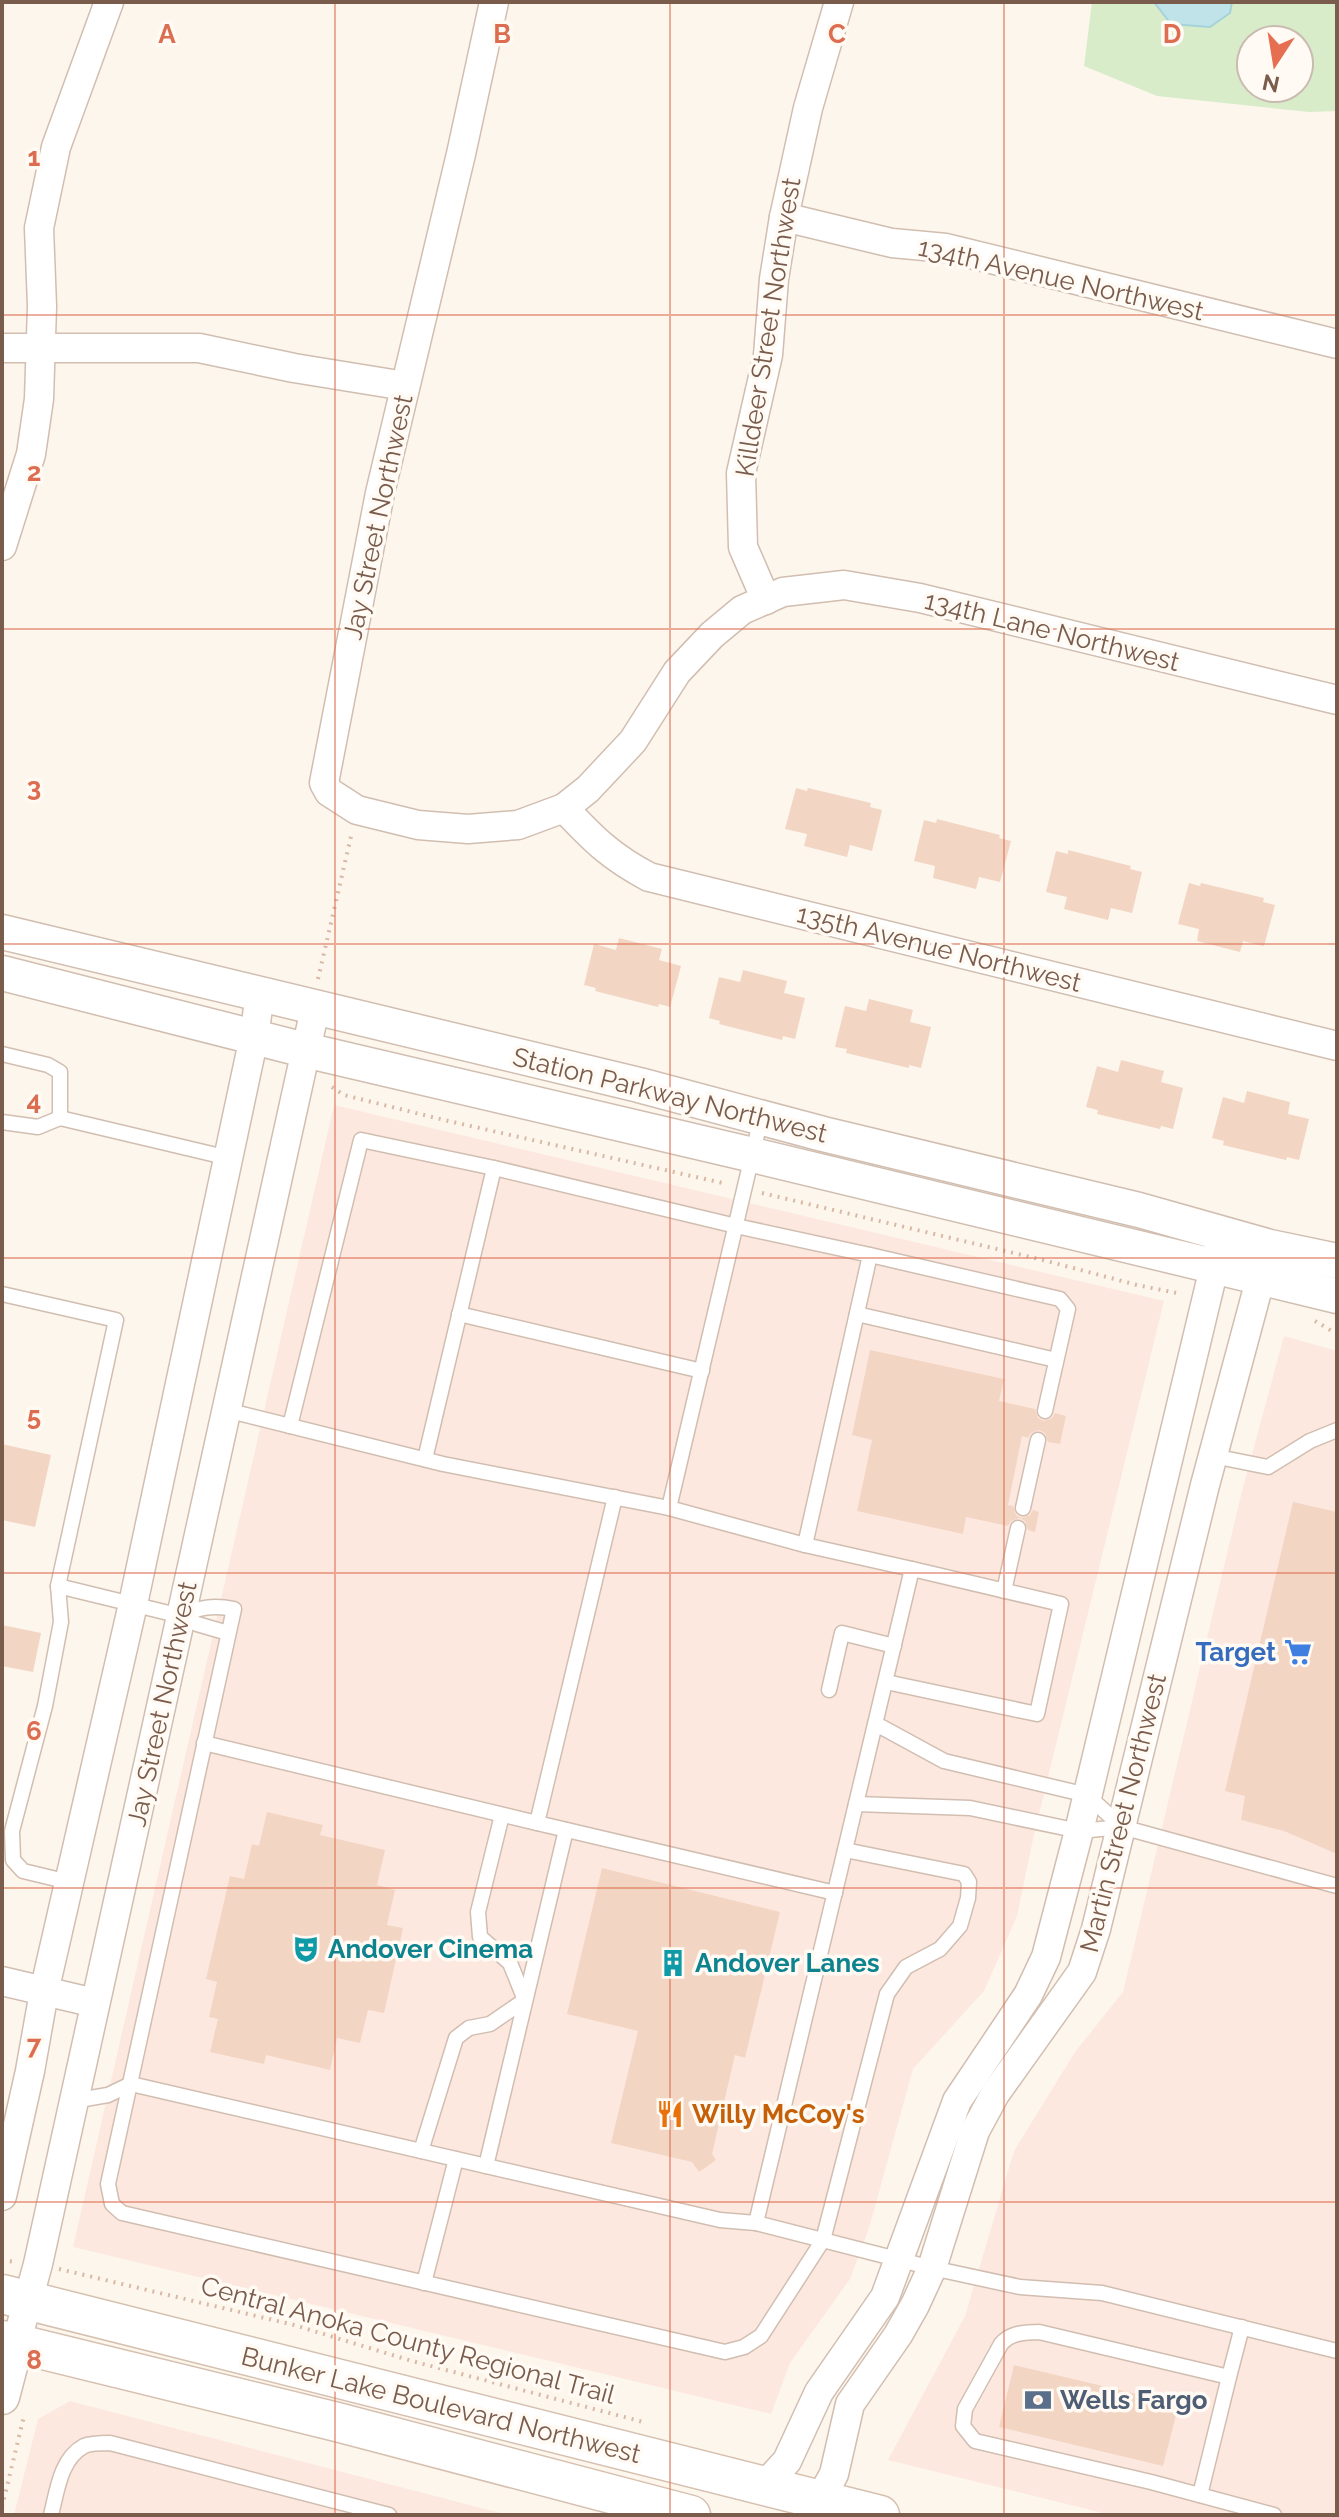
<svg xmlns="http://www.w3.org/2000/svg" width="1339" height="2517" viewBox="0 0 1339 2517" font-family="Raleway,sans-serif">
	<rect width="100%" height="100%" fill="#fdf6ec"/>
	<!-- commercial -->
	<g fill="#fde8e0">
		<polygon points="334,1105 1164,1301 1033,1839 1017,1916 984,1991 913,2069 869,2228 850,2279 790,2363 771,2414 73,2247"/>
		<polygon points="1284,1336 1337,1351 1337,2515 1111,2515 888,2460 965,2316 1014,2151 1075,2052 1123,1992 1241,1495"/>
		<polygon points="70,2401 508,2515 14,2515 38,2419"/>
	</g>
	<!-- green -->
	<path fill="#d8ecc9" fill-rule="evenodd" d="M1092,2H1337V111L1309,112L1157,96L1084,66ZM1251,40H1299V88H1251Z"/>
	<!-- water -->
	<polygon fill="#bfe3e8" stroke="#a5d3da" stroke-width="2" points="1154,2 1232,2 1230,13 1210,27 1171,24"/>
	<!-- building -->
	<g fill="#f3d5c3">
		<polygon points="796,788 807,791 808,788 871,803 870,807 882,810 872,851 850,845 847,857 804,846 807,834 785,829"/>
		<polygon points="937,819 1000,835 999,838 1011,841 1000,882 979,877 976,889 933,878 935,866 914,861 924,820 936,823"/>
		<polygon points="1068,850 1131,866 1130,869 1142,872 1132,913 1111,908 1108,920 1064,909 1067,897 1046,892 1056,851 1068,854"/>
		<polygon points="1189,883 1200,886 1201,883 1264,898 1263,902 1275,905 1264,946 1243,941 1240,952 1197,941 1199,929 1178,924"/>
		<polygon points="619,938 662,949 659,960 681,966 670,1007 659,1004 658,1007 595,991 596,988 584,985 594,944 616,950"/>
		<polygon points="743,970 787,981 784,993 805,998 795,1039 783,1036 782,1040 719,1024 720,1021 709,1018 719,977 740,982"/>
		<polygon points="869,999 913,1010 910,1022 931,1027 921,1068 909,1065 909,1068 846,1053 847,1049 835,1047 845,1006 866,1011"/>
		<polygon points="1121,1060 1164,1071 1161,1082 1183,1088 1173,1129 1161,1126 1160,1129 1097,1114 1098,1110 1086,1107 1097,1066 1118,1072"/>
		<polygon points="1247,1091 1290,1102 1288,1114 1309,1119 1299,1160 1287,1157 1286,1160 1223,1145 1224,1141 1212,1138 1223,1097 1244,1103"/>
		<polygon points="870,1350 1004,1379 999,1401 1035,1409 1038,1418 1044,1421 1052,1418 1055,1413 1066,1416 1060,1444 1048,1442 1045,1433 1039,1430 1031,1433 1028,1438 1022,1436 1008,1505 1013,1506 1016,1515 1022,1518 1030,1515 1033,1510 1039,1512 1035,1532 1028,1530 1025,1521 1019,1518 1011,1521 1008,1526 966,1517 963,1534 857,1511 872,1440 852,1435"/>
		<polygon points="2,1444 51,1455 35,1527 2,1520"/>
		<polygon points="1293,1502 1337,1512 1337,1854 1284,1831 1241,1820 1245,1796 1225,1791"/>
		<polygon points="2,1625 41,1633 33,1672 2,1666"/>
		<polygon points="267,1812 323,1825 320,1835 385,1850 377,1885 395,1890 387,1925 403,1928 384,2013 368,2010 360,2043 337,2038 330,2070 266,2055 264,2064 210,2052 218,2019 209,2017 217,1982 206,1979 230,1876 244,1879 252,1844 259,1846"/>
		<polygon points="602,1868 780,1912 745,2058 735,2055 712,2154 716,2160 699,2172 692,2162 611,2143 638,2031 567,2014"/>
		<polygon points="1014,2365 1179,2404 1163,2466 999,2427"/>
	</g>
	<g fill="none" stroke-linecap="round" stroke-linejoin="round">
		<!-- service casing -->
		<g stroke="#d1beb0" stroke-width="17">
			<g id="service">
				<polyline points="2,1054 48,1065 60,1072 60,1118"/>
				<polyline points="2,1122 38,1127 60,1118 229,1158"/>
				<polyline points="494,1168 736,1226 870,1255 805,1545"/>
				<polyline points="870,1255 1060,1299 1068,1309 1045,1411"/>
				<polyline points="2,1294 116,1320 58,1586 181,1616"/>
				<polyline points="459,1314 702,1371"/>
				<polyline points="857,1314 1056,1360"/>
				<polyline points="226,1410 443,1464 669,1508 805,1545 912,1569 756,2223 932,2268 1020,2287 1102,2293 1337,2351"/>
				<polyline points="290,1426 361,1140 494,1168 425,1459"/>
				<polyline points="1213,1456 1268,1467 1310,1441 1337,1430"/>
				<polyline points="615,1497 537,1823 835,1893"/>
				<polyline points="669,1508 761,1118"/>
				<polyline points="1023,1508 1038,1440"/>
				<polyline points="58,1586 61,1622 45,1706 12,1831 13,1860 23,1871 69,1882"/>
				<polyline points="1004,1591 1018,1528"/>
				<path d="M228,1633L197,1624L181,1616C199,1607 214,1605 234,1609L108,2184L112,2204L122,2213L725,2352L744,2347L761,2336L823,2240L887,1994L906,1967L940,1949L960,1926L968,1898L969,1882L964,1874L845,1850"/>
				<polyline points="886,1682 1037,1714 1061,1604 912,1569"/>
				<polyline points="829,1690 842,1633 894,1646"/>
				<polyline points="876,1724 944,1761 1087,1795 1122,1827"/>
				<polyline points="204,1743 537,1823"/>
				<polyline points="856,1804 970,1808 1079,1831 1122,1827 1337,1886"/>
				<polyline points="73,2101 108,2095 131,2084 720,2220 756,2223"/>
				<polyline points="421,2151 456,2038 469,2028 490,2024 525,2000 510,1963 480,1937 478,1912 502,1815"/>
				<polyline points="486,2166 566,1830"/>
				<polyline points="424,2283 456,2159"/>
				<path d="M1242,2327L1229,2377L1039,2332C1024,2333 1011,2332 1001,2344L965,2409L963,2426L975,2441L1151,2482L1274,2515"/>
				<polyline points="1200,2495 1229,2377"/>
				<path d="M51,2515C57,2492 60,2459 84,2446C91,2443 102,2443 110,2443L389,2515"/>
			</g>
		</g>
		<!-- minor casing -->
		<g stroke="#d1beb0" stroke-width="31">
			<g id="minor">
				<polyline points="494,2 461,154 380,493 324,783 329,792 357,810 418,825 468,829 518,825 564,808 588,789 633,741 677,672 712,635 742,610 783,592 844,585 920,598 1337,700"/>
				<polyline points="784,217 892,243 946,248 1337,344"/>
				<polyline points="2,348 199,348 294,368 405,386"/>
				<polyline points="2,546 31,454 39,399 42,306 39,228 56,147 109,2"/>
				<polyline points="766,600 743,547 741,473 768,355 774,279 784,217 808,108 839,2"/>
				<path d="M564,808C593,839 611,857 649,877L1337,1046"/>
				<polyline points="2,1981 95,2003"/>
				<polyline points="2,2196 30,2071 44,1992 133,1604 254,1037 260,994"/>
				<polyline points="16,2344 38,2264 315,1009"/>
				<polyline points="764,2486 787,2461 819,2392 885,2297 957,2101 1028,1995 1046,1957 1079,1831 1219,1247"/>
				<polyline points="812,2514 834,2474 850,2404 898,2335 915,2305 932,2268 975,2131 995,2094 1082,1972 1096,1929 1205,1485 1266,1258"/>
			</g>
		</g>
		<!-- tertiary casing -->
		<g stroke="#d1beb0" stroke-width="37">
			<g id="tertiary">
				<polyline points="2,932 639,1085 823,1134 1139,1210 1270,1247 1337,1261"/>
				<polyline points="2,973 305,1050 753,1155 1337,1296"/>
				<polyline points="2,2397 16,2344"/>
			</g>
		</g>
		<!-- secondary casing -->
		<g stroke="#d6c0b0" stroke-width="41">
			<g id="secondary">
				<polyline points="2,2294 880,2515"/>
				<polyline points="2,2340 337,2422 691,2515"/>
			</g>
		</g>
		<!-- path -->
		<g stroke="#d9b8a5" stroke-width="4" stroke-dasharray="2 6" stroke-linecap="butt">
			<polyline points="318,979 352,832"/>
			<polyline points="332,1087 344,1095 444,1120 727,1184"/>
			<polyline points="762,1193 1043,1260 1137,1285 1182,1294"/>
			<polyline points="1315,1321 1337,1334"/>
			<polyline points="2,2260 15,2262"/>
			<polyline points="59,2269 294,2325 412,2361 647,2423"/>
			<polyline points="2,2507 24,2416"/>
		</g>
		<!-- service -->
		<use href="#service" stroke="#fff" stroke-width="14"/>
		<!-- minor -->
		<use href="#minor" stroke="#fff" stroke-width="28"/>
		<!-- tertiary -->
		<use href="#tertiary" stroke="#fff" stroke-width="34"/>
		<!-- secondary -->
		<use href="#secondary" stroke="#fff" stroke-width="38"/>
	</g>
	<!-- grid -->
	<path fill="none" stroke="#dc6d51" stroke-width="2" stroke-opacity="0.55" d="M335,2V2515M670,2V2515M1004,2V2515M2,315H1337M2,629H1337M2,944H1337M2,1258H1337M2,1573H1337M2,1888H1337M2,2202H1337"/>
	<!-- icons -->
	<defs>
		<g id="supermarket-bare" transform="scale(2.16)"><path d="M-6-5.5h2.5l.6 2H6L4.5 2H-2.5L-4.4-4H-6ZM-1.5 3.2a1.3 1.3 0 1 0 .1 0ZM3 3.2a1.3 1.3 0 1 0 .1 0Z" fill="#3f7fe0" stroke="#fffaf3" stroke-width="2.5" paint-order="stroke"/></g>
		<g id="theatre-bare" transform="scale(2.16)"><path d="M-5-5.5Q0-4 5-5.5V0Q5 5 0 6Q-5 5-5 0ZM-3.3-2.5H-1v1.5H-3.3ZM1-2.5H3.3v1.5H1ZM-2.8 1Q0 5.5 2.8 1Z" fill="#0f9aa8" stroke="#fffaf3" stroke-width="2.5" paint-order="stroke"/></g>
		<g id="building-bare" transform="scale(2.16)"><path d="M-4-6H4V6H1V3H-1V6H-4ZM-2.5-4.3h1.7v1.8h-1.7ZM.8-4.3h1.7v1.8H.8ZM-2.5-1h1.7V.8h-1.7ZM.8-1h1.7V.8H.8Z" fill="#0f9aa8" stroke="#fffaf3" stroke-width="2.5" paint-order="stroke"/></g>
		<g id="restaurant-bare" transform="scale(2.16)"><path d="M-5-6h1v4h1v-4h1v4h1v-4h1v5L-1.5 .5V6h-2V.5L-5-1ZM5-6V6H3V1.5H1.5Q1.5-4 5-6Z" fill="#e8710a" stroke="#fffaf3" stroke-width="2.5" paint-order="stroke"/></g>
		<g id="bank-bare" transform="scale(2.16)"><path d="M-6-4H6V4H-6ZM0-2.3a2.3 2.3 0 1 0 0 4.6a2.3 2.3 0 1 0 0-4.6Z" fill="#5c6f8a" stroke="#fffaf3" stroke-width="2.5" paint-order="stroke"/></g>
	</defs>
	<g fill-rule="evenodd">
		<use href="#supermarket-bare" x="1298" y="1652"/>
		<use href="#theatre-bare" x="306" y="1949"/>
		<use href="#building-bare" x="673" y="1963"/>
		<use href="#restaurant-bare" x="670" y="2114"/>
		<use href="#bank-bare" x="1038" y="2400"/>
	</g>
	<g text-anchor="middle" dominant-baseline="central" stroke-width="7" stroke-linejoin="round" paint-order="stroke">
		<!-- street labels -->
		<g font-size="26" fill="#7a5c4d" stroke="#fffaf3">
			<text transform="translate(1061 279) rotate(13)">134th Avenue Northwest</text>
			<text transform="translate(768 327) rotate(-81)">Killdeer Street Northwest</text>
			<text transform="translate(378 517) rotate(-78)">Jay Street Northwest</text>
			<text transform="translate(1052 631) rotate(14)">134th Lane Northwest</text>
			<text transform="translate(939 948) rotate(14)">135th Avenue Northwest</text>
			<text transform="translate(670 1095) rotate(14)">Station Parkway Northwest</text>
			<text transform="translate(162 1704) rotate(-78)">Jay Street Northwest</text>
			<text transform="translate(1123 1813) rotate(-76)">Martin Street Northwest</text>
			<text transform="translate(408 2340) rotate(15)">Central Anoka County Regional Trail</text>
			<text transform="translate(441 2405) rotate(14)">Bunker Lake Boulevard Northwest</text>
		</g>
		<!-- shop labels -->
		<g font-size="26" font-weight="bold" fill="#366cbe" stroke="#fffaf3" text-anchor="end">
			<text x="1276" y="1652">Target</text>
		</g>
		<!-- culture labels -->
		<g font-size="26" font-weight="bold" fill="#0d838f" stroke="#fffaf3" text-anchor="start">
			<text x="328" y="1949">Andover Cinema</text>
			<text x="695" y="1963">Andover Lanes</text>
		</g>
		<!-- food labels -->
		<g font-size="26" font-weight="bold" fill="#c56008" stroke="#fffaf3" text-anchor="start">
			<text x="692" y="2114">Willy McCoy's</text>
		</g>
		<!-- service labels -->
		<g font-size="26" font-weight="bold" fill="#4e5e75" stroke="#fffaf3" text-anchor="start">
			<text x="1060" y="2400">Wells Fargo</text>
		</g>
	</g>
	<g font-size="26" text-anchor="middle" font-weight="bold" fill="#dc6d51" stroke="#fffaf3" stroke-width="7" stroke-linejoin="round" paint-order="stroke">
		<text x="167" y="43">A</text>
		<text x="502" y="43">B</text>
		<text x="837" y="43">C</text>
		<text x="1172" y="43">D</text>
		<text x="34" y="166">1</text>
		<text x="34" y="481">2</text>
		<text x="34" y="796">3</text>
		<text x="34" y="1110">4</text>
		<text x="34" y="1425">5</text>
		<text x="34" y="1740">6</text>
		<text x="34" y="2054">7</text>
		<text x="34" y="2369">8</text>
	</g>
	<!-- border -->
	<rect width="1339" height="2517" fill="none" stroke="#7a5c4d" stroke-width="8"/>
	<!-- north arrow -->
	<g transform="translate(1275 64) rotate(192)"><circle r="38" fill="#fffaf3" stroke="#cabbb1" stroke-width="2"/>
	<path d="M0-6L14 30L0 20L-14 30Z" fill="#e76f51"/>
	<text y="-12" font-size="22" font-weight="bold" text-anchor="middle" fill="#7a5c4d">N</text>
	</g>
</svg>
